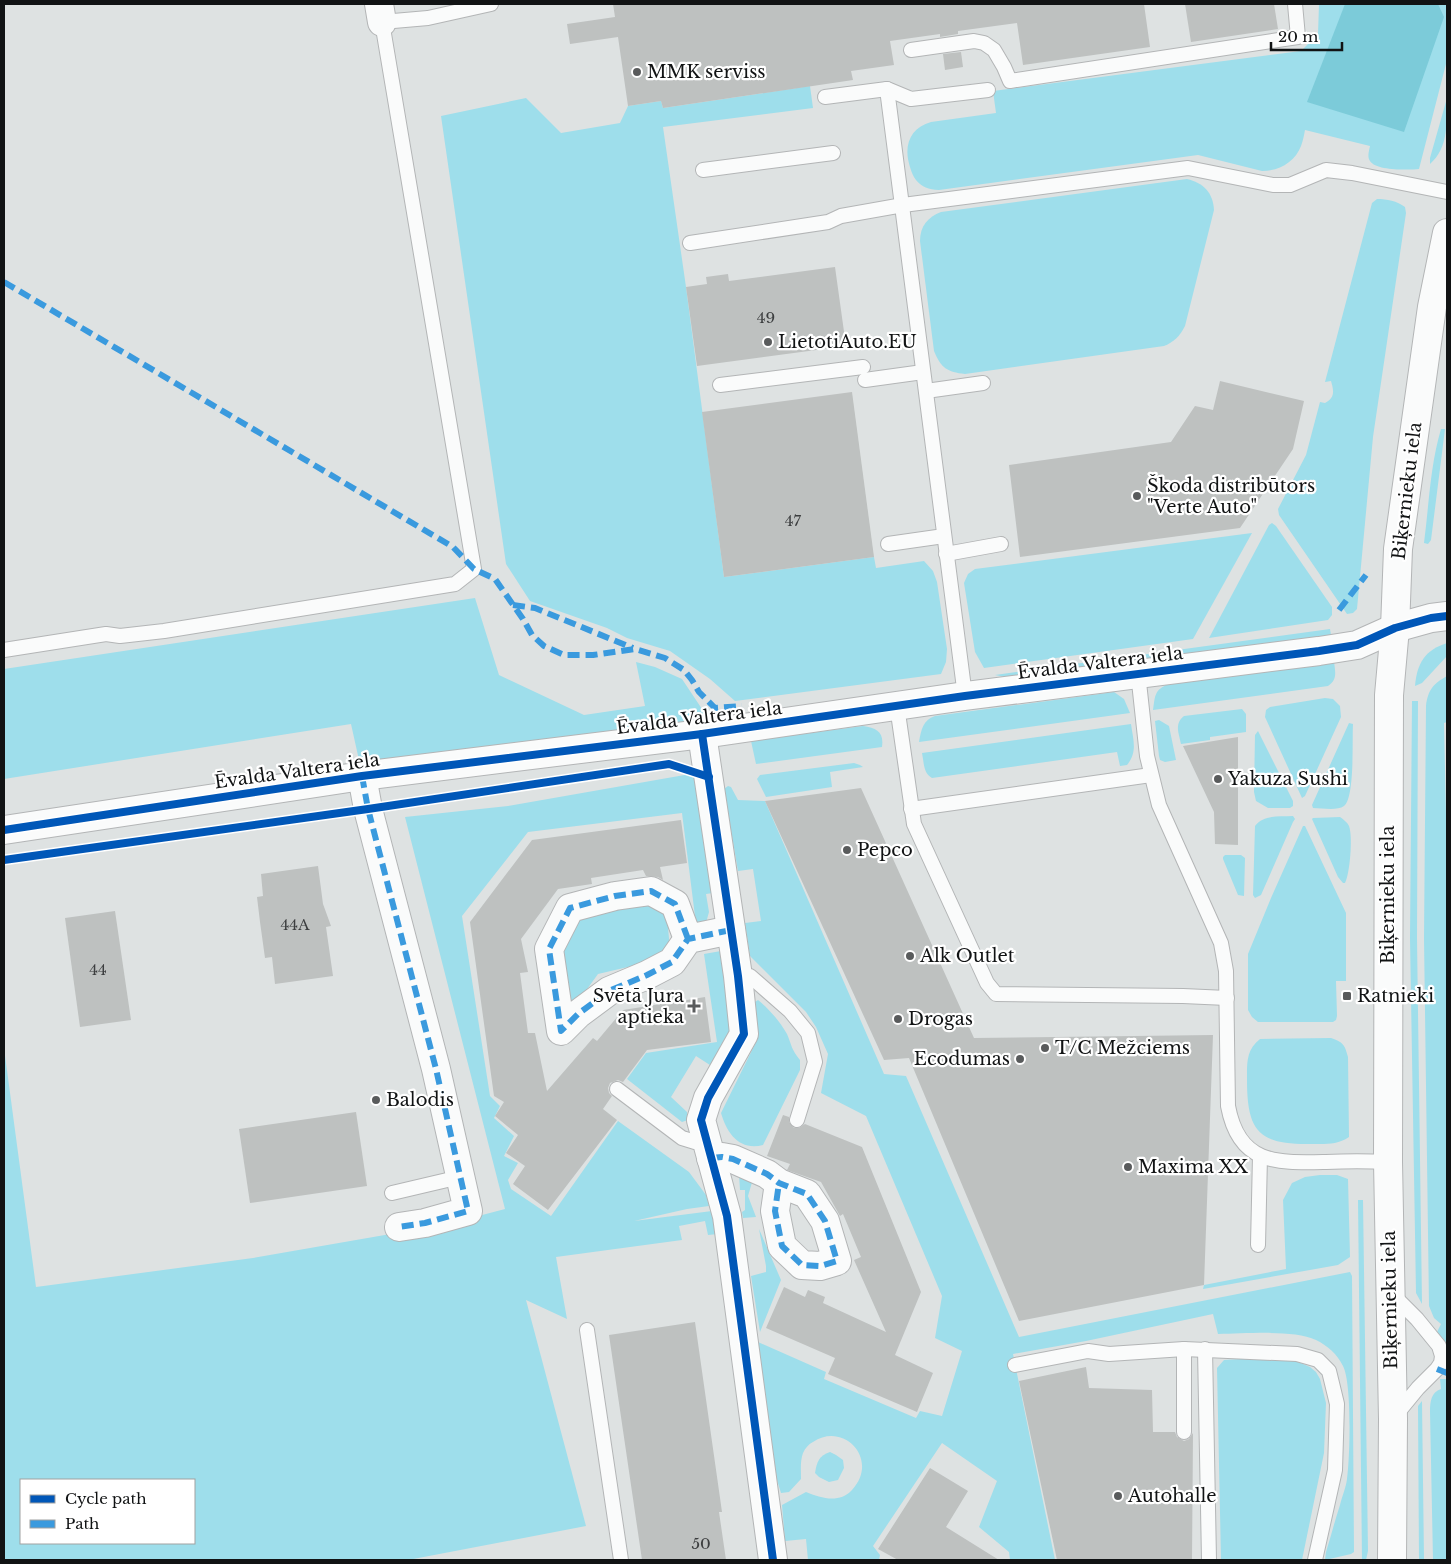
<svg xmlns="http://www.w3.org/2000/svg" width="1451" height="1564" viewBox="0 0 1451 1564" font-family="'Libre Baskerville',serif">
	<rect width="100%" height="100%" fill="#dee2e2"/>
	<!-- green -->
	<g fill="#9edeeb" fill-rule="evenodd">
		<path d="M1319,4H1447V60L1419,169C1409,170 1376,171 1370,161C1367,157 1369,151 1370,146L1305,130C1304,135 1303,141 1301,146C1295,162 1279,171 1262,171L1198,155L939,190C918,189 912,178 908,159C905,141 913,127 931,122L996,113L993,91L1301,51L1318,34Z"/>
		<polygon points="810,86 813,108 663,127 686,287 724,577 874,557 876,568 924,561 933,571 937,582 947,649 946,662 941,674 735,701 710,679 670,651 627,638 607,628 530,601 506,564 441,116 526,98 561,133 620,123 628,106 661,101 663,108"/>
		<path d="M1447,98C1447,120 1449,148 1430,164V158Z"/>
		<path d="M1187,179C1203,183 1213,192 1214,210L1185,326C1180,336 1174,342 1164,346L965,374C947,372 941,368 934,351L920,241C920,226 928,217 941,212Z"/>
		<path d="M1377,199C1387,199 1397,201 1405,207L1406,213L1373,437L1357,609L1353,613L1347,614L1279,515L1278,509L1306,455L1320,402L1325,403C1335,398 1334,391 1331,381L1325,382L1372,203Z"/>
		<path d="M1441,429H1445L1431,540L1428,544L1424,543C1429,505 1430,466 1441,429Z"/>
		<polygon points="1272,523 1276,526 1332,607 1332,615 1328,620 1209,638 1269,525"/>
		<polygon points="1252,533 1193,639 984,668 975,652 964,583 968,574 975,569"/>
		<polygon points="475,598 499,675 584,715 645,706 636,662 655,667 682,679 704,712 731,716 361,769 351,724 4,779 4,669"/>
		<polygon points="1330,629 1331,635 1022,678 1010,678 995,675"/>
		<path d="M1447,643V656L1422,683L1415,686C1417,663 1425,650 1447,643Z"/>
		<path d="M1334,661C1335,672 1338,679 1328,686L1153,710C1155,697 1154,691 1166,685Z"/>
		<path d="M1447,676V722L1444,723L1447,860V1352L1437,1332L1441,1324L1434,1318L1429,1306L1424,938L1426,706C1428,690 1433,684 1447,676Z"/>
		<path d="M1114,692L1124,699L1130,713L919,742C921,730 923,720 935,716Z"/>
		<polygon points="1325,698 1333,699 1340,706 1341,717 1305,796 1302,798 1265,717 1266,710 1270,707"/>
		<polygon points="1412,701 1418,701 1417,938 1422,1304 1416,1293 1410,938"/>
		<path d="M1242,709L1246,714V732L1210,737V740L1181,744C1179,733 1174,724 1184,716Z"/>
		<polygon points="1159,720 1169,726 1176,760 1165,762 1160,760 1159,756 1155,721"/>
		<path d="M1349,723L1353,724C1352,739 1355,798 1344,806C1337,811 1322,808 1313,808L1312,805Z"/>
		<path d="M1131,724C1133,739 1138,752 1127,765L1120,766L1117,752L932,778C923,773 924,762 922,753Z"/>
		<path d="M863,726C877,728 884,732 882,747L756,764L751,741Z"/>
		<polygon points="1258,731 1293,801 1293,806 1290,808 1268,808 1256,801 1254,792 1255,735"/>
		<polygon points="854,763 860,765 863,767 830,772 832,787 766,797 757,779 760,775"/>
		<path d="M696,773L713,893L706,894L709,912L706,923L696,924L682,813L528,832L462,916L490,1096L500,1106L494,1118L514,1136L504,1156L518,1163L508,1180L511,1189L551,1216L618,1121L689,1172L706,1195L709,1206L687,1209L634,1221L712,1211L718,1234L708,1235L705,1221L679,1226L682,1240L556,1257L567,1319L526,1300L586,1526L408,1560H4V1048L36,1287L253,1258L448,1224L505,1209L405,817L508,806ZM21,1480H194V1543H21Z"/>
		<path d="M728,786L731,787L738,800L765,801L884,1074L906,1076L1019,1337L1350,1272L1352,1276L1354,1552L1351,1554L1325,1560L1326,1552C1331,1536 1335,1520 1340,1505C1342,1496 1346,1488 1347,1479C1350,1458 1352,1383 1343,1366C1337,1354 1328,1346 1316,1340C1293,1329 1245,1334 1218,1334L1213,1314L1086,1341L1013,1354L1055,1560H1010L1009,1552L979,1527L997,1481L942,1443L873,1546L880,1555L879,1560H808L806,1539L785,1541L782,1505L806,1492C821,1498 839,1504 852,1490C880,1460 844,1421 813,1442C809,1444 805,1448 803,1453C800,1461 801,1471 801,1479L789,1492L781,1493L777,1480L758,1342L826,1372L824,1379L916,1418L920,1411L942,1416L962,1351L935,1338L942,1296L866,1116L821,1093L828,1054L816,1027L806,1012L750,956L745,923L761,921L753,869L738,871L724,789Z"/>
		<path d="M1293,816L1295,819L1293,822L1261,895L1255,898L1253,895L1255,826C1264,814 1279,817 1293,816Z"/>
		<path d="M1340,817C1344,820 1347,822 1349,826C1353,836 1350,874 1345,883H1343L1338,877L1312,819L1313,818Z"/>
		<polygon points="1303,826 1305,826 1346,913 1346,981 1336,981 1337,1016 1336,1020 1333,1022 1258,1022 1252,1017 1248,1010 1248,954 1271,898"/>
		<polygon points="1225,855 1241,855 1245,858 1244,896 1238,895 1223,859 1223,857"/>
		<polygon points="650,899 667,917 670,949 645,963 598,974 577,1003 565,1005 560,949 575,913"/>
		<polygon points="721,951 728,990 730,1042 713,1067 696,1056 671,1097 687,1112 688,1120 682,1122 627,1079 646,1053 717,1042 704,954"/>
		<path d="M758,1000C769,1009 779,1020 787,1034C792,1046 791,1049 800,1060V1070L763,1145C740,1151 727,1134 721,1113L758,1038L755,1006V1002Z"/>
		<path d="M1331,1038C1343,1042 1345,1045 1348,1057L1349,1137C1337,1145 1326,1144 1312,1144C1259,1145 1247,1132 1247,1080C1247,1063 1246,1050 1260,1039Z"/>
		<polygon points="739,1174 753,1179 748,1196 756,1217 743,1218 742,1212 745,1210 745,1190 740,1190"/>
		<polygon points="1320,1175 1337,1175 1348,1179 1350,1257 1338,1265 1203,1289 1204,1285 1286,1269 1283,1200 1292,1183 1305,1177"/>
		<polygon points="1358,1200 1363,1200 1368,1551 1366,1560 1362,1560"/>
		<polygon points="759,1229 781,1280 760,1332 751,1276 766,1272 766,1266"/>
		<polygon points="1241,1359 1296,1361 1310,1367 1316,1372 1320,1379 1326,1403 1324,1453 1302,1560 1221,1560 1217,1368 1224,1360"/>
		<path d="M1440,1379H1447V1560H1433L1430,1411C1430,1402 1431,1392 1441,1389Z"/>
		<polygon points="1422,1401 1424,1560 1419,1560 1418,1406"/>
		<path d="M830,1452L836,1455L843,1460L844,1468L838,1480L829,1482L819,1477L815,1473C817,1461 819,1456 830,1452Z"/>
	</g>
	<!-- forest -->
	<polygon fill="#7ccbd9" points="1345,4 1438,4 1444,17 1404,132 1307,102"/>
	<!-- building -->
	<g fill="#bec1c0">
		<polygon points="613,4 1144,4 1150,47 1023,65 1017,23 958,31 958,34 940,37 940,34 890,41 894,65 851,71 853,80 663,108 661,101 628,106 618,37 570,44 567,24 615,17"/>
		<polygon points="1185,4 1274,4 1278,29 1191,42"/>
		<polygon points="961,52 963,67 945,70 943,54"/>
		<polygon points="835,267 846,346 697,366 686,287 707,284 706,277 728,274 729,281"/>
		<polygon points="1220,381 1304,401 1293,449 1240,528 1020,557 1009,465 1171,442 1195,406 1213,410"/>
		<polygon points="852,392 874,557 724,577 702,412"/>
		<polygon points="1238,737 1238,845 1215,844 1214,812 1183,746"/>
		<polygon points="861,788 974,1038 1213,1035 1204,1285 1019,1321 909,1058 884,1060 765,801"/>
		<polygon points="681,820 687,863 660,867 663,880 658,877 646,876 643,870 591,878 592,884 558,889 521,939 528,972 520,973 528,1033 535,1033 547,1091 593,1038 597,1041 623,1010 661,1004 660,998 679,993 681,1001 705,997 711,1042 647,1050 623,1082 618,1080 610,1083 608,1088 609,1093 612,1096 603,1109 617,1120 548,1210 513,1184 525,1166 506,1153 518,1135 495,1116 504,1102 494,1096 470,922 532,840"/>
		<polygon points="318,866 323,904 331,926 326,927 333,976 275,984 272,957 265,958 260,922 257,897 263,896 261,874"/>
		<polygon points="115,911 131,1020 80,1027 65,918"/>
		<polygon points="356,1112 367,1186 250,1203 239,1129"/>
		<polygon points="783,1115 789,1117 789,1122 794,1128 799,1128 805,1124 862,1147 921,1292 895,1355 933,1373 917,1412 828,1374 835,1358 766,1328 784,1287 805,1297 808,1290 825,1297 823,1303 886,1332 854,1260 861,1257 843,1214 840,1216 821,1182 787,1170 790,1164 767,1156"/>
		<polygon points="695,1322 722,1512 719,1512 726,1560 642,1560 609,1335"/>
		<polygon points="1086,1367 1089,1388 1152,1390 1153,1432 1175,1432 1177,1437 1184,1441 1189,1439 1193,1433 1192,1560 1057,1560 1019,1381"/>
		<polygon points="930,1468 968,1491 946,1527 999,1560 898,1560 878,1549"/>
	</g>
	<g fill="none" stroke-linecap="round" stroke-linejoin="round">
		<!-- lane casing -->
		<g stroke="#b3b5b6" stroke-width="16">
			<g id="lane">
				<polyline points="911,50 974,41 984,43 994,50 1004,67 1010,81 1298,37 1295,4"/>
				<polyline points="887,89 965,696"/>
				<polyline points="825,97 887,89 911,99 988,90"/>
				<polyline points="703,170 833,153"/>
				<polyline points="690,243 828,222 841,216 903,205 1188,168 1273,185 1290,185 1326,170 1352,173 1447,192"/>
				<polyline points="865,380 923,372"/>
				<polyline points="720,385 863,367"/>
				<polyline points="926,391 983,383"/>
				<polyline points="888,544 944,536"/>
				<polyline points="946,554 1001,544"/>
				<polyline points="4,650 106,634 120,636 164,631 455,584 474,569 382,22 428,18 491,4"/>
				<path d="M1138,673L1147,756L1159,805L1221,943L1226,971L1228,1106C1239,1165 1277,1163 1326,1162C1347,1161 1367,1161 1388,1162"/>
				<polyline points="897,706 914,824 987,983 996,994 1183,996 1227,998"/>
				<polyline points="911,809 1151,775"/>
				<polyline points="738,976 750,976 790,1011 808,1033 815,1062 797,1120"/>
				<polyline points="617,1089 682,1138 695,1142 706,1139"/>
				<polyline points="392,1193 460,1177"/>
				<polyline points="1258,1245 1260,1156"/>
				<polyline points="1392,1294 1417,1319 1439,1346 1442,1356 1441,1363 1437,1369 1418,1388 1395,1416"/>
				<polyline points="587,1330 621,1560"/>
				<polyline points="1184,1349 1184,1432"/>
				<polyline points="1205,1349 1209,1560"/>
				<polyline points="1015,1365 1088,1351 1109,1354 1184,1349 1297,1354 1318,1360 1329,1371 1337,1404 1335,1470 1315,1560"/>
			</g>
		</g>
		<!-- street casing -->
		<g stroke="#b3b5b6" stroke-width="30">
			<g id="street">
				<polyline points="379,4 382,22"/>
				<polyline points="702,734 738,976 744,1034 708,1098 701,1120 727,1216 773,1560"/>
				<polyline points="362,776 368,809 436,1069 468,1211 425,1223 399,1227"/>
				<polyline points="4,830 362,776 702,734 965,696 1319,651 1357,645 1395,628"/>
				<polyline points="688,939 675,904 651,891 615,896 570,908 549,949 561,1031 578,1014 609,991 647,975 672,962 688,939 731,930"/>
				<polyline points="711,1158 722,1157 733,1159 767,1174 779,1183 807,1194 825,1221 837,1261 820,1266 802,1265 782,1246 775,1211 779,1183"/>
			</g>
		</g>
		<!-- secondary casing -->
		<g stroke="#b3b5b6" stroke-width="30">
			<g id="secondary">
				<polyline points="1395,628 1431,618 1447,616"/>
				<polyline points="1392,1560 1393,1419 1388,1162 1389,695 1395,628 1398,549 1432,307 1447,233"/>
			</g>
		</g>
		<!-- lane -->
		<use href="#lane" stroke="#fafbfb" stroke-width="14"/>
		<!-- street -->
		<use href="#street" stroke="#fafbfb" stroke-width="28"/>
		<!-- secondary -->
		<use href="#secondary" stroke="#fafbfb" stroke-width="28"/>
		<!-- quiet -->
		<g stroke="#3a9ade" stroke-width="6" stroke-dasharray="12 6" stroke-linecap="butt">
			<polyline points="4,282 453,547 474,569 495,579 523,619 532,635 544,646 564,655 593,655 635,649 665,658 684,670 692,680 699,692 715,708 742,706"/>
			<polyline points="513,605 535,608 633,648"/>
			<polyline points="1339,610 1366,575"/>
			<polyline points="362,776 368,809 436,1069 468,1211 425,1223 399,1227"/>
			<polyline points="688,939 675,904 651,891 615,896 570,908 549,949 561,1031 578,1014 609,991 647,975 672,962 688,939 731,930"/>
			<polyline points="711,1158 722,1157 733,1159 767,1174 779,1183 807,1194 825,1221 837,1261 820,1266 802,1265 782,1246 775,1211 779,1183"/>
			<polyline points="1437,1369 1447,1373"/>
		</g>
		<!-- cycleway casing -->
		<g stroke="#fff" stroke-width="11">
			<g id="cycleway">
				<polyline points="702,734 738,976 744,1034 708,1098 701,1120 727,1216 773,1560"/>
				<polyline points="4,830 362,776 702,734 965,696 1319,651 1357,645 1395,628 1431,618 1447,616"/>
				<polyline points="4,860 368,809 669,764 709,777"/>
			</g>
		</g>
		<!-- cycleway -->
		<use href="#cycleway" stroke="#0057b8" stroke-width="8"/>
	</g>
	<!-- markers -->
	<g fill="#595b5c" stroke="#fff" stroke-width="2">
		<circle cx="637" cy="72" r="5"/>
		<circle cx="768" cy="342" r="5"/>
		<circle cx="1137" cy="496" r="5"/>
		<circle cx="1218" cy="779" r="5"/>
		<circle cx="847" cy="850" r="5"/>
		<circle cx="910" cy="956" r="5"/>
		<rect x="1342" y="991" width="10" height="10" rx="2.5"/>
		<path d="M691.5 998.5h5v5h5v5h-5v5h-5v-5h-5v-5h5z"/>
		<circle cx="898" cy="1019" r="5"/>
		<circle cx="1045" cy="1048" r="5"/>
		<circle cx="1020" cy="1059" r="5"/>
		<circle cx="376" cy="1100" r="5"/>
		<circle cx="1128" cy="1167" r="5"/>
		<circle cx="1118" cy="1496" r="5"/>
	</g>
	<g text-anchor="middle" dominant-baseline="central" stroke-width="4.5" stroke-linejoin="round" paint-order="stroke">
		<!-- number labels -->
		<g font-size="15" fill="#3c3e3f">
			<text x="766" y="317">49</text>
			<text x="793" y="520">47</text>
			<text x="295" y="924">44A</text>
			<text x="98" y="969">44</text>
			<text x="701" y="1543">50</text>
		</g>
		<!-- poi labels -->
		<g font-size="18" fill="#111314" stroke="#fff" text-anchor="start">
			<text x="647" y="72">MMK serviss</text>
			<text x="778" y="342">LietotiAuto.EU</text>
			<text x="1147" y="486">Škoda distribūtors<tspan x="1147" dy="21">"Verte Auto"</tspan></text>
			<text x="1228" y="779">Yakuza Sushi</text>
			<text x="857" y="850">Pepco</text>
			<text x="920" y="956">Alk Outlet</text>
			<text x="684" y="996" text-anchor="end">Svētā Jura<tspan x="684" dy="21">aptieka</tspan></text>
			<text x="1357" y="996">Ratnieki</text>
			<text x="908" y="1019">Drogas</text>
			<text x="1055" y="1048">T/C Mežciems</text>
			<text x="1010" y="1059" text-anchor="end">Ecodumas</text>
			<text x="386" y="1100">Balodis</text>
			<text x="1138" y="1167">Maxima XX</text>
			<text x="1128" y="1496">Autohalle</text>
		</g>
		<!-- street labels -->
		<g font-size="18" fill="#111314" stroke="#fff">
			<text transform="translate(1407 491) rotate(-83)">Biķernieku iela</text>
			<text transform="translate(1100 663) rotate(-7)">Ēvalda Valtera iela</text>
			<text transform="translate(699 718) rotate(-7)">Ēvalda Valtera iela</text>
			<text transform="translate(297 771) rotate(-8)">Ēvalda Valtera iela</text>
			<text transform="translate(1388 895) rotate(-90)">Biķernieku iela</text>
			<text transform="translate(1390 1300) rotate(-91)">Biķernieku iela</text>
		</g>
	</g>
	<!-- border -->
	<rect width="1451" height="1564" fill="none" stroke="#111314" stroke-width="10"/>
	<!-- legend -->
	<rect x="20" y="1479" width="175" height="65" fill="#ffffff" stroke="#a0a1a1"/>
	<rect x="30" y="1495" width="25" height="8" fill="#0057b8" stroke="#a0a1a1"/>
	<text x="65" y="1504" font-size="15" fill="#111314">Cycle path</text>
	<rect x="30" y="1520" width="25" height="8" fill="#3a9ade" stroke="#a0a1a1"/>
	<text x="65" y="1529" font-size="15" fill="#111314">Path</text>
	<!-- scale -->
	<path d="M1271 42v8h71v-8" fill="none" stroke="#111314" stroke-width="2.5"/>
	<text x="1278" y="42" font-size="15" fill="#111314" stroke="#ffffff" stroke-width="4" paint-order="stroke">20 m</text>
</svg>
